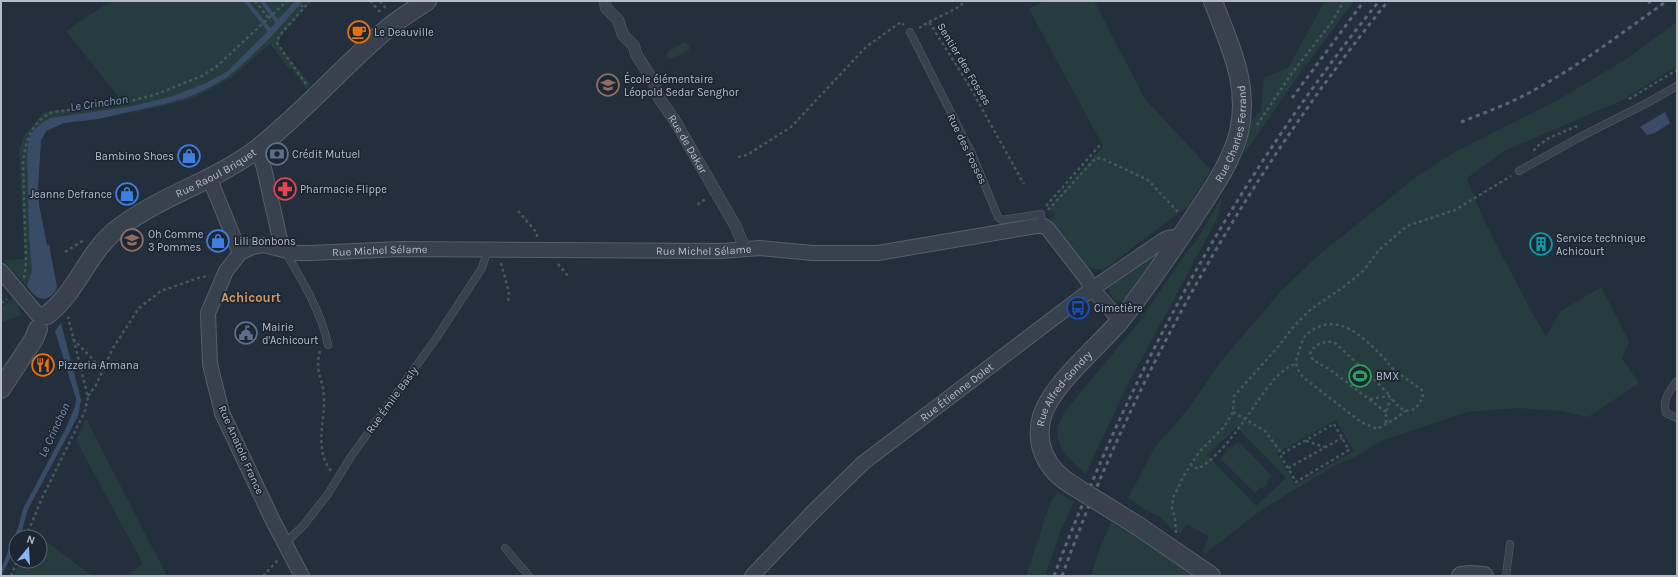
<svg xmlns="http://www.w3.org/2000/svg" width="1678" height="577" viewBox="0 0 1678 577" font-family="Karla,sans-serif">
	<rect width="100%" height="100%" fill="#242f3e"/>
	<!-- green -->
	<g fill="#263c3f" fill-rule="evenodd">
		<polygon points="111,1 312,1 280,37 279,45 311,85 307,89 291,68 289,69 270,44 231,78 194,98 138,112 124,113 98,119 64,123 46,131 41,140 38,187 39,205 47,245 49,245 57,287 56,290 49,298 44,299 36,297 4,260 25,259 19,150 25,134 43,113 58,110 97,105 121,100 66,31"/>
		<polygon points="1044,1 1094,1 1145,99 1211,170 1188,206 1103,270 1088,268 1049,220 1055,215 1048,208 1103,146 1029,9"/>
		<polygon points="1325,1 1354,1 1298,76 1244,154 1251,122 1261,110 1264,77 1288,68"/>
		<path d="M1677,22V66L1621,101L1504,151L1467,178C1475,202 1487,225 1498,248C1514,278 1529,308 1546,337L1561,311L1601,287L1629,341L1622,359L1639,383L1588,417L1562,411L1518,408L1467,412L1381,441L1357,456L1336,465L1261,510L1206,553L1202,551L1209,537L1187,524L1180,533L1173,530L1160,517L1146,510L1128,498L1155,447L1188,409L1222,360L1281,291L1320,254L1416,177L1453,153L1558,100L1623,61ZM1336,420L1354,451L1295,485L1277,453ZM1237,427L1286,478L1256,506L1207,455Z"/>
		<polygon points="685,42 689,45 689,50 672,59 666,56 669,50"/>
		<path d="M1223,194L1217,219L1126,388L1086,473C1072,463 1054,446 1058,426C1060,420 1064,415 1067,409L1139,322L1188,250L1195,243Z"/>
		<polygon points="1162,248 1129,296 1121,301 1113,300 1108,289 1108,282"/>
		<polygon points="16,295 21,315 1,323 1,308"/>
		<polygon points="86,419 167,576 125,576 143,564 76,440"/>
		<polygon points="1238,441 1272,476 1266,482 1267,484 1263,488 1261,487 1255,493 1221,459 1227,452 1226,450 1230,446 1232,448"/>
		<polygon points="1057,492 1074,502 1061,530 1045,576 1026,576 1050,503"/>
		<polygon points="1112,522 1127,532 1138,526 1211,576 1091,576 1100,547"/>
		<polygon points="32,530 92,576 14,576 20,561 40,561 40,537 30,537"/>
	</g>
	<!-- water -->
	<g fill="#394c67">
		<path d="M295,1H303L271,37L246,61L226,78L208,88L189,97L164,104L98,119L64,123L46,131L41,140L38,187L39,205L47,245H49L57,287C54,296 44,303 36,296C33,294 30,290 27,286L32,271L29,236L27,153L29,138L33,131L43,122L51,118L133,106L173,96L206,83L228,71L269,30Z"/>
		<polygon points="1665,112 1670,123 1655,133 1647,135 1640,127"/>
		<polygon points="61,323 81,400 78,416 28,509 20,537 16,537 16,547 1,576 1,569 18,528 23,509 65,430 75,407 76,399 73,389 55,331"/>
	</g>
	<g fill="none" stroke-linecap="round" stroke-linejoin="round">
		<!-- stream -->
		<g stroke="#394c67" stroke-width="4">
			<polyline points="246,1 271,32"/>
			<polyline points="262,1 279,24"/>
		</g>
		<!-- service casing -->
		<g stroke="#565f6c" stroke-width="8">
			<g id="service">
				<polyline points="910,32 972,154 998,217 1002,220 1041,214 1042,225"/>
				<polyline points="1519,171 1582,136 1647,103 1677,86"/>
				<path d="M284,250C301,278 322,313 328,345"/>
				<path d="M1677,381C1669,391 1662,400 1666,413L1677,418"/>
				<polyline points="285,543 303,526 328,494 350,458 437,337 482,268 488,249"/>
				<polyline points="505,548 529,576"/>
				<polyline points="1506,576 1510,544"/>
			</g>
		</g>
		<!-- pedestrian casing -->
		<g stroke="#565f6c" stroke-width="12">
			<g id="pedestrian">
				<path id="s1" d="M605,1L606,8L618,20L623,35L634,46L636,54L655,84L659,98L675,121L736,227L745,249"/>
			</g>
		</g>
		<!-- minor casing -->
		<g stroke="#565f6c" stroke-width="16">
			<g id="minor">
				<polyline points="258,148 264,168 282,248"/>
				<polyline points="209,177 240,253"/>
				<polyline points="1,271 37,314"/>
				<path id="s2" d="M302,576L273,521L222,413L210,364L208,313L226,271L240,253L252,247L264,245L295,253H311L400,249L721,251L760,248L813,253H878L1042,225L1048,229L1086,278L1092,289L1120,320"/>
				<path id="s3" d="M752,576L813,512L863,463L1092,289L1162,241L1168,238L1182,236"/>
			</g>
		</g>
		<!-- tertiary casing -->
		<g stroke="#565f6c" stroke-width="20">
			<g id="tertiary">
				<path id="s4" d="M47,315C76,293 87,254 115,231C158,196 215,182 258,148C304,112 343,66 387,29C400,18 414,10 427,1"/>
				<polyline points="1,389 34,339 38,329"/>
				<path id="s5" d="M1072,485C1047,470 1034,445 1042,416C1052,384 1098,347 1120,321C1146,289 1169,254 1192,220C1210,192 1231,164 1239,132C1250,83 1229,45 1213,1"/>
				<polyline points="1138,526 1211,576"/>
				<polyline points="1461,576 1470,575 1484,576"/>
			</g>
		</g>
		<!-- path -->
		<g stroke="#44595c" stroke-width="2.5" stroke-dasharray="3 3" stroke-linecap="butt">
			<polyline points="255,1 269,19"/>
			<polyline points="296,1 304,8"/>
			<polyline points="370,1 382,14"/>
			<polyline points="380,1 387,10"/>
			<polyline points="929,22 959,7 965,1"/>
			<polyline points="919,28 929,22 967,82 1024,184"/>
			<polyline points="306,84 277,43 279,36 310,1"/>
			<polyline points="1629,99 1677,70"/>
			<polyline points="1257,125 1292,73 1332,22 1344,1"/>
			<polyline points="1534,151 1535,148 1549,138 1577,126"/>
			<polyline points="738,157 747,155 791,127 866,47 901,22 904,25"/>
			<polyline points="698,205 699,203 706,199"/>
			<polyline points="1046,206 1100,145"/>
			<polyline points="1048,210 1096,158 1103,159 1148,180 1179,213"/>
			<polyline points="518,211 537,233 537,237"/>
			<polyline points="65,252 84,240"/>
			<polyline points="501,263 509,293 508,301"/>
			<polyline points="558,264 568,276"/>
			<path d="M24,278L26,263L23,164C25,142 31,121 53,112L123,103L154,95L202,76L216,67L287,1"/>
			<polyline points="1,303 7,299"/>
			<polyline points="73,339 103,370"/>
			<path d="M320,351C314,372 323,378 324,396C325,422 314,449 331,471"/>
			<polyline points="88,396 96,385 113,348 139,308 161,291 201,277 209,276"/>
			<path d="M1370,399L1389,396L1398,406L1405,411L1415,409L1423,398L1422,390C1412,383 1402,376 1392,368C1389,364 1386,360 1382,356C1364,338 1341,314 1314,329C1307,333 1303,337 1301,345C1296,361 1292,364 1304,378L1361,422L1377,429L1398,417L1405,411"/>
			<polyline points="1233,412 1265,431 1282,454"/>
			<path d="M1386,412L1329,369L1313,360L1310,353C1315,344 1323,341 1334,342L1374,379L1389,395"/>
			<polyline points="1386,423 1386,412 1391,399"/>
			<polygon points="1334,424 1349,450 1296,482 1280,455"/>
			<polyline points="1306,441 1325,447"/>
			<path d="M1190,464L1198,469C1222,454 1239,428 1255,405C1266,390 1277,371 1295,364"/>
			<polyline points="1288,468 1342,438"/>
			<polyline points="1176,533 1175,519 1172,507 1173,498 1183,477 1199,452 1224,427 1233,412 1234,396 1277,348 1295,325 1311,309 1345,286 1364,270 1378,251 1407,226 1455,210 1511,176"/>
			<polyline points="26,537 42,498 85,411 88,397 68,317"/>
			<polyline points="11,576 17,561"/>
			<polyline points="263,576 279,559"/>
		</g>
		<!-- service -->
		<use href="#service" stroke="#38414e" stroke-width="7"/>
		<!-- pedestrian -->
		<use href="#pedestrian" stroke="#38414e" stroke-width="11"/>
		<!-- minor -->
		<use href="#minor" stroke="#38414e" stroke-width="14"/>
		<!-- tertiary -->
		<use href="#tertiary" stroke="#38414e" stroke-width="18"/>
		<!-- rail -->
		<g stroke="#5a6575" stroke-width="3" stroke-dasharray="4 4" stroke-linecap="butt">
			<polyline points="1648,3 1651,1"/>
			<polyline points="1292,98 1364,1"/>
			<path d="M1461,122C1486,112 1512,103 1536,89C1582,64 1624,31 1667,1"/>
			<path d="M1054,576C1066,544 1079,512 1093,480C1165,309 1262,146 1379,1"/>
			<path d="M1062,576C1137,369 1250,172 1388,1"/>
		</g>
		<!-- tertiary-bridge casing -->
		<g stroke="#565f6c" stroke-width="20" stroke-linecap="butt">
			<polyline id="tertiary-bridge" points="1072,485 1138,526"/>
		</g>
		<!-- tertiary-bridge -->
		<use href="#tertiary-bridge" stroke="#38414e" stroke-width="18"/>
	</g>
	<!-- icons -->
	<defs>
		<g id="cafe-ring" transform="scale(1.15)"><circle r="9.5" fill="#1d2633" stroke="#e8710a" stroke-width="1.5"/><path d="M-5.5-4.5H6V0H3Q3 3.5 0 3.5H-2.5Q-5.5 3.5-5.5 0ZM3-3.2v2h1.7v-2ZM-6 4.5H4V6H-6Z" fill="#e8710a"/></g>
		<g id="school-ring" transform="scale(1.15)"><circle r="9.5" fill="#1d2633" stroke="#8d6e63" stroke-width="1.5"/><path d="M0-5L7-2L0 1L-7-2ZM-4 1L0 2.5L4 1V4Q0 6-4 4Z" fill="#8d6e63"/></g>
		<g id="bank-ring" transform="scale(1.15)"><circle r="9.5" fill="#1d2633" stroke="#5c6f8a" stroke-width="1.5"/><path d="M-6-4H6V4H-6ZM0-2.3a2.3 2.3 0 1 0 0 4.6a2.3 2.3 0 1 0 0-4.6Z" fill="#5c6f8a"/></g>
		<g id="shop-ring" transform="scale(1.15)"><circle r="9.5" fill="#1d2633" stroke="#3f7fe0" stroke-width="1.5"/><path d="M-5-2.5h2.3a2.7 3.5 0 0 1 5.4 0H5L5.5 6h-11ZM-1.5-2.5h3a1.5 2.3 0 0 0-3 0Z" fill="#3f7fe0"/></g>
		<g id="pharmacy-ring" transform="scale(1.15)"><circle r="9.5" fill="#1d2633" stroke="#e0444e" stroke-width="1.5"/><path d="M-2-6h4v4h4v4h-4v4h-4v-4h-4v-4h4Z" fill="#e0444e"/></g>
		<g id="building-ring" transform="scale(1.15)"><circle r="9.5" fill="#1d2633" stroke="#0f9aa8" stroke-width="1.5"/><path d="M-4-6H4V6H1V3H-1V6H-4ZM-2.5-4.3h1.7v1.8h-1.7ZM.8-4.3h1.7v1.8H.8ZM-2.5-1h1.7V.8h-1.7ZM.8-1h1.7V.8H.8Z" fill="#0f9aa8"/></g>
		<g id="bus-ring" transform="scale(1.15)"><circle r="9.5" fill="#1d2633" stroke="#1a4fb4" stroke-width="1.5"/><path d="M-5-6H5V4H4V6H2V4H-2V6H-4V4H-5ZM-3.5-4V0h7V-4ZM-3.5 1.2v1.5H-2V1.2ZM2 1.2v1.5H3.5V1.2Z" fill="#1a4fb4"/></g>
		<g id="civic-ring" transform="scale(1.15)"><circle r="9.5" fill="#1d2633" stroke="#5c6f8a" stroke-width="1.5"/><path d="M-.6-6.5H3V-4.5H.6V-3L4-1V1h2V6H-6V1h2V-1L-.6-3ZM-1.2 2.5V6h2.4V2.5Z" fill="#5c6f8a"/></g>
		<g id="restaurant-ring" transform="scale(1.15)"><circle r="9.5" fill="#1d2633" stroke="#e8710a" stroke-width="1.5"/><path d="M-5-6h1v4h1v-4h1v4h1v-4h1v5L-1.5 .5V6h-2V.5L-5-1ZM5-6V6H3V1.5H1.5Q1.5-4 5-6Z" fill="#e8710a"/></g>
		<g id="stadium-ring" transform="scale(1.15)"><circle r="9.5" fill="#1d2633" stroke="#2e9e5b" stroke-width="1.5"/><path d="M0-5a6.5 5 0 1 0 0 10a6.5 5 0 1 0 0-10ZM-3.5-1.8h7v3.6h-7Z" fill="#2e9e5b"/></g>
	</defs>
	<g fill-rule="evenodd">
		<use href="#cafe-ring" x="359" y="32"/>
		<use href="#school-ring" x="608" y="85"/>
		<use href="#bank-ring" x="277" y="154"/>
		<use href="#shop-ring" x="189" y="156"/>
		<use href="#pharmacy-ring" x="285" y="189"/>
		<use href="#shop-ring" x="127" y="194"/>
		<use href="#school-ring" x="132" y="240"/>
		<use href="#shop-ring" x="218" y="241"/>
		<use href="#building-ring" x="1541" y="244"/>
		<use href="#bus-ring" x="1078" y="308"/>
		<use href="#civic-ring" x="246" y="333"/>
		<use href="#restaurant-ring" x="43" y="365"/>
		<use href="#stadium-ring" x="1360" y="376"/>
	</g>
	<g text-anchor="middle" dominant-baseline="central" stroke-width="3.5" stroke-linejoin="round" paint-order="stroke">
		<!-- poi labels -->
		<g font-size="11" fill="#b4bcc9" stroke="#1d2633" text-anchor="start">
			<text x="374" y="32">Le Deauville</text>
			<text x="624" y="79">École élémentaire<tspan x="624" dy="13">Léopold Sedar Senghor</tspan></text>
			<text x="292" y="154">Crédit Mutuel</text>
			<text x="174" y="156" text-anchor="end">Bambino Shoes</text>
			<text x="300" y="189">Pharmacie Flippe</text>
			<text x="112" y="194" text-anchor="end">Jeanne Defrance</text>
			<text x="148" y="234">Oh Comme<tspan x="148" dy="13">3 Pommes</tspan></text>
			<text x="1556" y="238">Service technique<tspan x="1556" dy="13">Achicourt</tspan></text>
			<text x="234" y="241">Lili Bonbons</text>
			<text x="1094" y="308">Cimetière</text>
			<text x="262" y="327">Mairie<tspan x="262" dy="13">d'Achicourt</tspan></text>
			<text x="58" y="365">Pizzeria Armana</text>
			<text x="1376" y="376">BMX</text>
		</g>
		<!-- street labels -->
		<g font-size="11" fill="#b4bcc9" stroke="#1d2633">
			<text transform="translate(964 64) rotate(59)">Sentier des Fosses</text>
			<text stroke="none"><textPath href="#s5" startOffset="426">Rue Charles Ferrand</textPath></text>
			<text stroke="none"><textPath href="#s1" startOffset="168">Rue de Dakar</textPath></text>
			<text transform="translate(967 149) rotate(64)">Rue des Fosses</text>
			<text stroke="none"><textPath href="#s4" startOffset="225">Rue Raoul Briquet</textPath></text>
			<text stroke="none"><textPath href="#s2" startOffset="818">Rue Michel Sélame</textPath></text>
			<text stroke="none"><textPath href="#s2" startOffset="494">Rue Michel Sélame</textPath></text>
			<text stroke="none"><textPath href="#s5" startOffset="116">Rue Alfred-Gondry</textPath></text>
			<text stroke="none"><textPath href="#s3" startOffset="276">Rue Étienne Dolet</textPath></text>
			<text transform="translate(392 400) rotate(-54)">Rue Émile Basly</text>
			<text transform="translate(241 450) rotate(66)">Rue Anatole France</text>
		</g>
		<!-- water labels -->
		<g font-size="12" font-style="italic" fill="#7c92b1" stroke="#1d2633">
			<text transform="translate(99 103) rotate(-8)">Le Crinchon</text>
			<text transform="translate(54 430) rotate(-65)">Le Crinchon</text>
		</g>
		<!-- quarter labels -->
		<g font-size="13" font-weight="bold" fill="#d59563" stroke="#1d2633">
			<text x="251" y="297">Achicourt</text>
		</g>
	</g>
	<!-- border -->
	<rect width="1678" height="577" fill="none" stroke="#b4bcc9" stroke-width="4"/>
	<!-- north arrow -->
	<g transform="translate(28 549) rotate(18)"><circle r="19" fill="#1d2633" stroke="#59626f"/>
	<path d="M0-3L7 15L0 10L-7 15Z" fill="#8ab4f8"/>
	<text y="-6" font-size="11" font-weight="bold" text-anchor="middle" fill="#b4bcc9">N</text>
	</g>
</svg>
